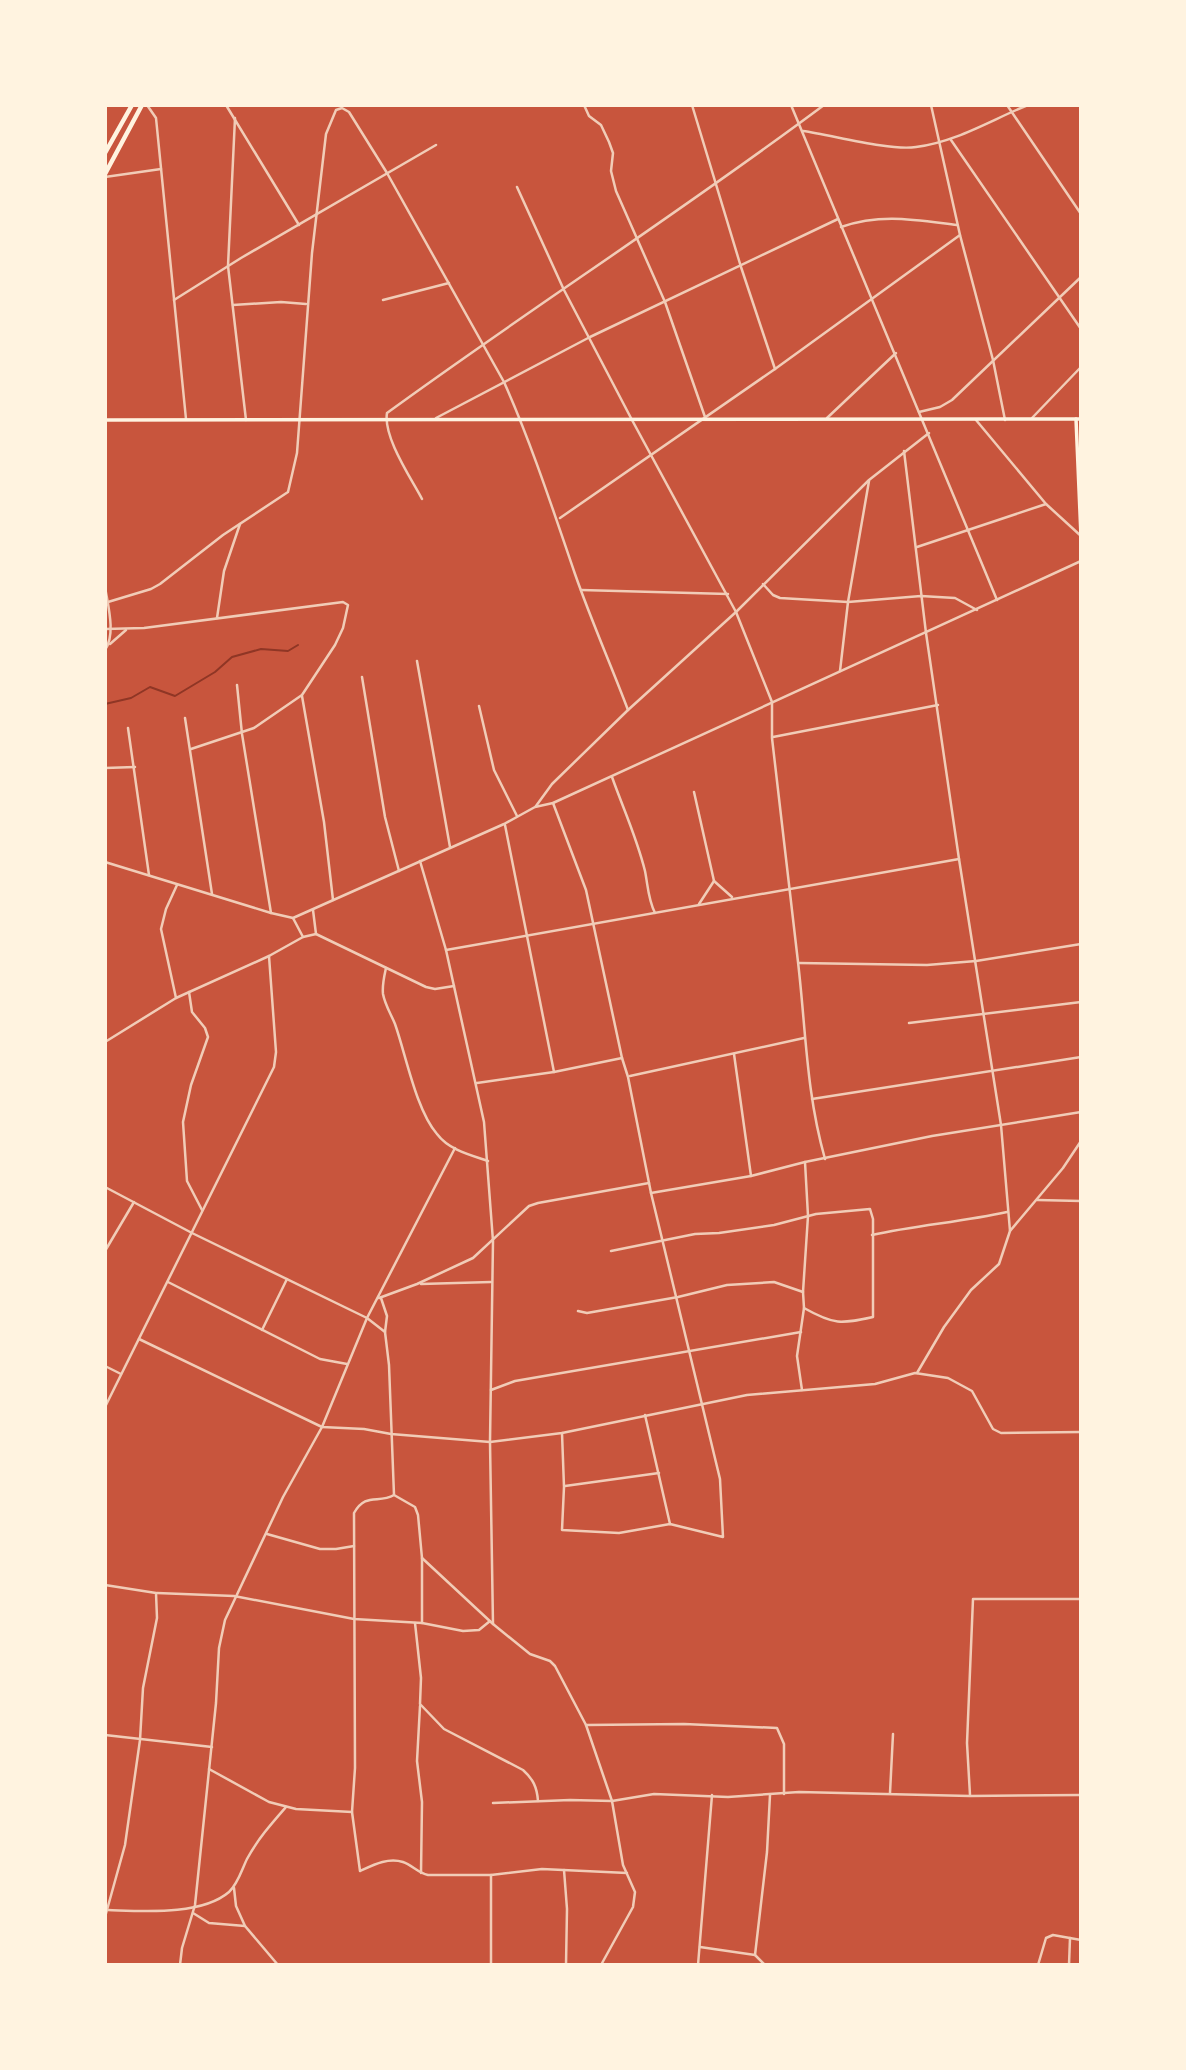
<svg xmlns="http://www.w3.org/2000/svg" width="1186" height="2070" viewBox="0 0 1186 2070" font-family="Helvetica,sans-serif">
	<rect width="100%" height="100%" fill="#c8553d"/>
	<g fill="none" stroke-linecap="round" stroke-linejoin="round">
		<!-- stream -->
		<polyline stroke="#8f3625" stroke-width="2" points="105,704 131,698 150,687 175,696 215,672 232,657 261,649 288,651 298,645"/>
		<!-- minor -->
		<g stroke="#f1ccb7" stroke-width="2.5">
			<polyline points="147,105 156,118 186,419"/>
			<polyline points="226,105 299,225"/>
			<polyline points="584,105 589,116 601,125 609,142 613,153 611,171 616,191 665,302 705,417"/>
			<polyline points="692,105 741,267 775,369"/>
			<polyline points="791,105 997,600"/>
			<polyline points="931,105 960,235 993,360 1005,420"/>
			<polyline points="1007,105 1081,214"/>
			<polyline points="235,118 228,266 246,420"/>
			<path d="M803,131C832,135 889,151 916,147C956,142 991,120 1028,105"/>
			<polyline points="951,140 1081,329"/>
			<polyline points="105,177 161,169"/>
			<path d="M517,187L564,290L632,420L736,612L772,702V738C780,813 790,887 798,962C806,1030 806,1092 825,1159"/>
			<path d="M841,227C881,213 916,220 957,225"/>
			<polyline points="174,300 241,258 436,145"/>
			<polyline points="383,300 449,283"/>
			<polyline points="233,305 281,302 306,304"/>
			<polyline points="919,412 940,407 952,400 1081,277"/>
			<polyline points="436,418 590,337 838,219"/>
			<polyline points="827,418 896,353"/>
			<polyline points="1032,418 1081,367"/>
			<polyline points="976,420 1046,504 1081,536"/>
			<polyline points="904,451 926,633 959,859 1001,1125 1010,1231"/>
			<path d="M422,499C411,478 383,437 387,413C531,308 681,212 824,105"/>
			<polyline points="560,518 775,369 960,235"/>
			<polyline points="917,547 1046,504"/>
			<polyline points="763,584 773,595 780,598 848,602 921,596 955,598 977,610"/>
			<path d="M105,587C108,606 116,634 105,650"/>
			<polyline points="581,590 728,594"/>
			<path d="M108,602L151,589L160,584L223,535L288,492L297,453L312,253L326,134L336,110L342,108L349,112L387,173L504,382C532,445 553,510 575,574C591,620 611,665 628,710"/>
			<polyline points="217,618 224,571 240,524"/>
			<polyline points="105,629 144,628 343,602 348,605 343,628 335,645 302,695 254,728 191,749"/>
			<polyline points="110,644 126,630"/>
			<polyline points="417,661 450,847"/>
			<polyline points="840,671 848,602 869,481"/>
			<polyline points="362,677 385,817 399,871"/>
			<polyline points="237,685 242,734 271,913"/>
			<polyline points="302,696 324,822 333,900"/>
			<polyline points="479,706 494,770 517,816"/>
			<polyline points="185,718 212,894"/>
			<polyline points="128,728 149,875"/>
			<polyline points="773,737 938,705"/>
			<polyline points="105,768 135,767"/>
			<path d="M612,777C623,808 637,838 645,871C648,886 648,899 655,913"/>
			<polyline points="694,792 714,881 732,897"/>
			<polyline points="553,803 586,890 622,1058 628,1077 651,1193 720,1479 723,1537 670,1524 619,1533 562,1530 564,1487 562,1433"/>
			<polyline points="536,806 552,784 628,710 736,612 869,480 929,433"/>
			<polyline points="505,825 554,1072"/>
			<polyline points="420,861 446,950 484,1122 493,1241 490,1442 493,1624"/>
			<polyline points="105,862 271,913 293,918 504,824 535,807 553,803 1081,561"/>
			<polyline points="699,904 714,881"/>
			<polyline points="313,910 316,934"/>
			<polyline points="293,918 303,937"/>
			<polyline points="446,950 959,859"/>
			<polyline points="799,963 927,965 976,961 1081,944"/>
			<path d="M386,968C384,977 382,985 383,994C385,1005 391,1014 395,1024C406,1055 416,1110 437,1134C449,1150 470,1155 488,1161"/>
			<polyline points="189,992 192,1012 205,1028 208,1037 191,1085 183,1122 187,1181 202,1210"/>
			<polyline points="176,998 161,929 166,909 177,885"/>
			<polyline points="909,1023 1081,1002"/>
			<polyline points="105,1042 176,998 269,956 303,937 316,934 426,987 435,989 454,986"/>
			<polyline points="734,1054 751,1176"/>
			<polyline points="630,1076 804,1038"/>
			<polyline points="477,1083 554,1072 622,1058"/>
			<polyline points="812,1099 1081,1057"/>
			<polyline points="105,1187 192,1233 367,1318 385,1332 389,1365 394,1495 415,1507 418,1515 422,1558 422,1623"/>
			<polyline points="651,1193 751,1176 805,1162 932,1136 1081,1112"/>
			<polyline points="1037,1200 1081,1201"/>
			<path d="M872,1235C917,1225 962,1222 1007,1212"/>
			<polyline points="105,1251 134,1202"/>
			<path d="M611,1251L695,1234L719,1233L774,1225L816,1214L870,1209L873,1219V1317C841,1324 834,1325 804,1308"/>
			<polyline points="168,1282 320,1359 347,1364"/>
			<polyline points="421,1284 491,1282"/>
			<polyline points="379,1298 417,1284 473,1258 529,1206 538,1203 649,1183"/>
			<polyline points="381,1298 387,1316 385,1332"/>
			<polyline points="578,1311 587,1313 678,1297 727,1285 774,1282 803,1292"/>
			<polyline points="262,1330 287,1279"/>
			<polyline points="139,1339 322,1427 364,1429 391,1434 490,1442 562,1433 747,1395 875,1384 915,1373 948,1378 972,1391 993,1429 1001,1433 1081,1432"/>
			<polyline points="105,1366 121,1374"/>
			<polyline points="917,1373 944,1327 971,1290 999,1264 1010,1231 1063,1168 1081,1141"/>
			<polyline points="491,1390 515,1381 801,1332"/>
			<polyline points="802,1390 797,1356 804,1308 803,1292 808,1216 805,1162"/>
			<polyline points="105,1407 274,1067 276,1052 269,956"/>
			<polyline points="645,1415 670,1524"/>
			<polyline points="565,1486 659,1473"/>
			<polyline points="267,1534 320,1549 336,1549 354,1546"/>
			<polyline points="422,1558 493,1624 530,1654 550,1661 555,1666 586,1725 612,1801 623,1865 635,1892 633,1907 601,1965"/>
			<polyline points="105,1585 156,1593 157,1618 143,1688 140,1740 125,1845 105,1917"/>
			<polyline points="157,1593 234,1596 354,1619 422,1623 463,1631 479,1630 490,1621"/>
			<path d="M415,1623L421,1678L420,1704L444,1729L523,1770C533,1779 537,1787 538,1801"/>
			<polyline points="420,1706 417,1761 422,1802 421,1873"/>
			<polyline points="586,1725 684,1724 777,1728 784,1744 784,1794"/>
			<polyline points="105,1735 212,1747"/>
			<path d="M209,1769L269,1802L296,1809L352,1812L360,1871C373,1865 388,1857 403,1862C412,1865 418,1873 428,1875H491L542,1869L627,1873"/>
			<polyline points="890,1793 893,1734"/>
			<polyline points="970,1795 967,1743 973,1599 1081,1599"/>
			<polyline points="493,1803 570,1800 612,1801 654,1794 728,1797 799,1792 970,1796 1081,1795"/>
			<path d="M352,1812L355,1768L354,1513C366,1492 378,1504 394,1495"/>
			<polyline points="564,1870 567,1909 566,1965"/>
			<polyline points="234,1888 236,1906 245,1926 278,1965"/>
			<path d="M108,1910C142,1911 201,1916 229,1892C238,1884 242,1869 247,1859C257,1840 272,1823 286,1807"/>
			<polyline points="193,1913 209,1923 245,1926"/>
			<polyline points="700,1947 755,1955 765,1965"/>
			<polyline points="755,1955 767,1852 770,1795"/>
			<polyline points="180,1965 182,1948 195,1905 216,1703 219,1648 225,1620 283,1497 322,1427 367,1318 455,1148"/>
			<polyline points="491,1965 491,1875"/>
			<polyline points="698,1965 712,1795"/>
			<polyline points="1038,1965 1046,1938 1053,1935 1081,1940"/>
			<polyline points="1069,1965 1070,1938"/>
		</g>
		<!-- secondary -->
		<g stroke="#fff3e0" stroke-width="3.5">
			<polyline points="1076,419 1081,536"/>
			<polyline points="105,420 1081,419"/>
		</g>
		<!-- trunk -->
		<g stroke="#fff3e0" stroke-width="4.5">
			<polyline points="105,153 132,105"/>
			<polyline points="105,174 142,105"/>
		</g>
	</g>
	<!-- border -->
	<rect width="1186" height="2070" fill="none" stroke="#fff3e0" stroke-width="214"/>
</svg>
